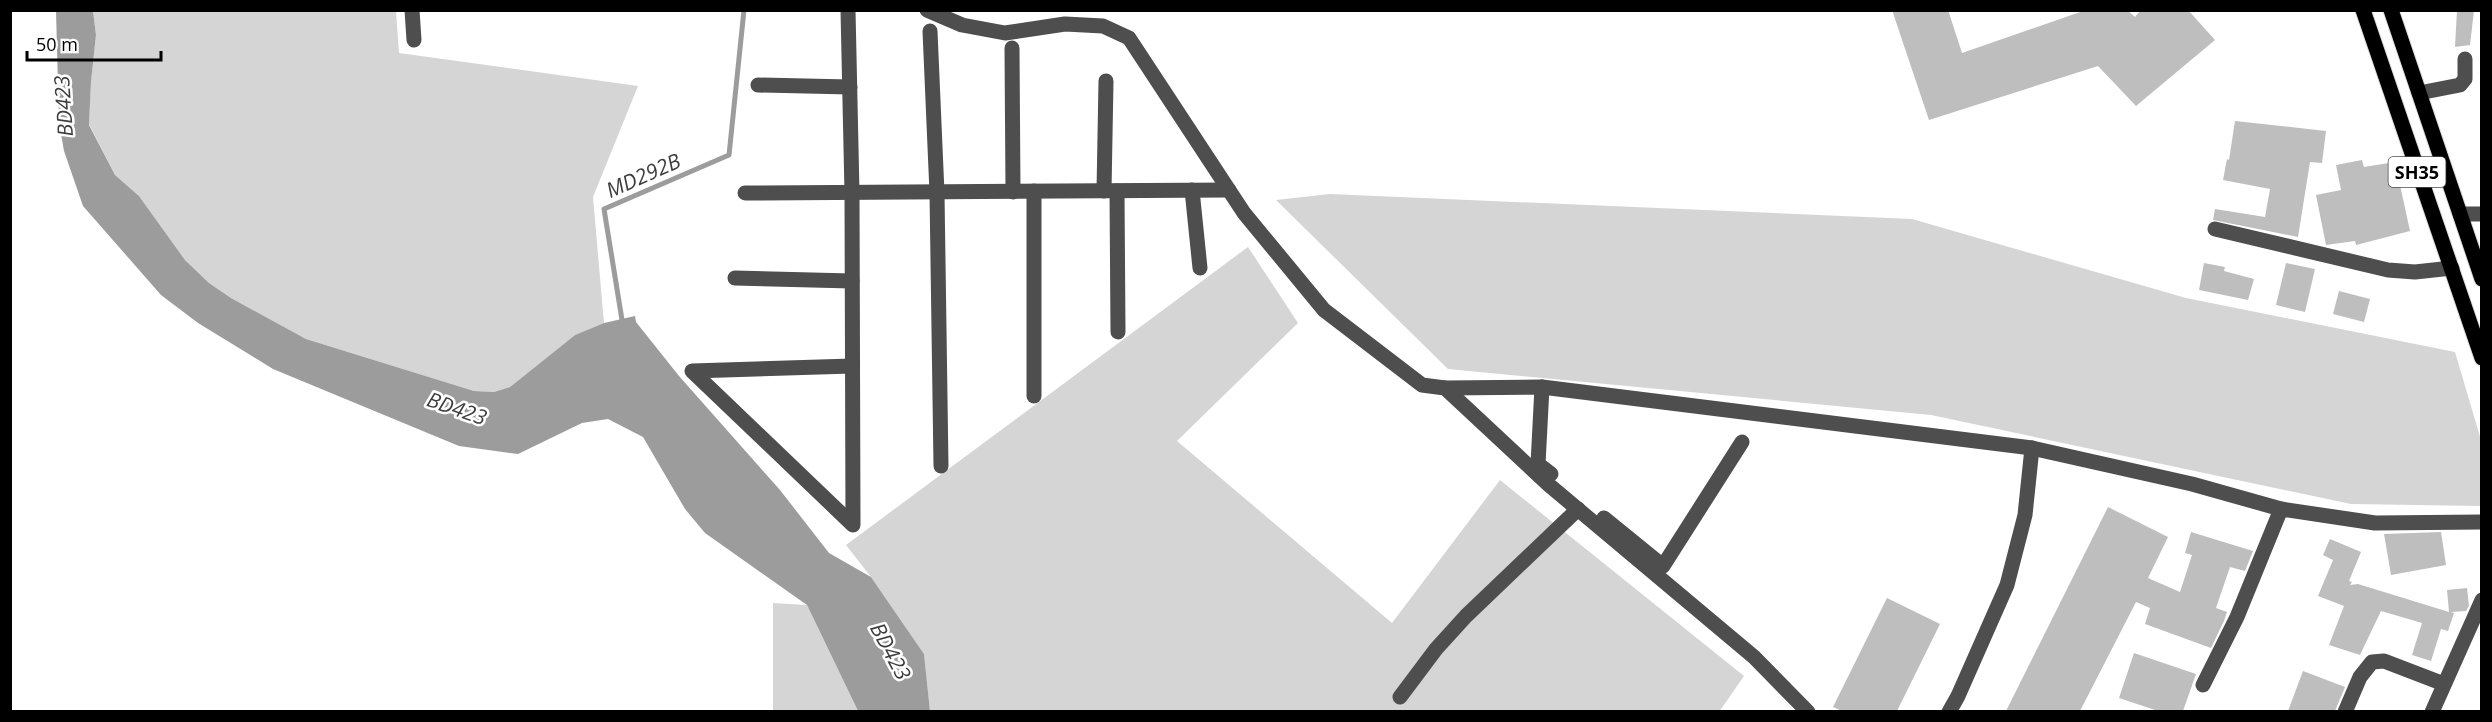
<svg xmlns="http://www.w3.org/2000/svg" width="2492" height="722" viewBox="0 0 2492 722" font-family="'Open Sans',sans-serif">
	<rect width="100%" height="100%" fill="#fff"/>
	<!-- green -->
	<g fill="#d5d5d5">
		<polygon points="93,11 396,11 399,53 638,86 593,197 604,323 575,335 510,387 494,392 474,391 306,339 231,298 209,283 185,260 139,196 115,175 89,124 91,82 96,35"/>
		<polygon points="1330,194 1912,219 2186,298 2455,352 2481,440 2481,506 2351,504 1931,415 1448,369 1276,200"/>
		<polygon points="1248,247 1298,323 1177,441 1392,623 1500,480 1744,676 1719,712 930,711 924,654 871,577 846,545"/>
		<polygon points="773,603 807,605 858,711 773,711"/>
	</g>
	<!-- water -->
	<polygon fill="#9c9c9c" points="56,11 93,11 96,35 91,82 89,125 115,175 139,196 185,260 209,283 231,298 306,339 474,391 494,392 510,387 575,335 604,323 635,316 636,322 679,376 780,490 829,553 871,577 924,654 930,711 858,711 807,605 705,533 685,509 643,437 608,419 582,423 518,454 459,446 273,369 198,323 161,295 83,206 64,151 59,123"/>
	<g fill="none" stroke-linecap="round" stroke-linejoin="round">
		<!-- stream -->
		<polyline stroke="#9c9c9c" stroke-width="5" points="623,326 604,209 729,155 744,10"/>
	</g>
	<!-- building -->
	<g fill="#bebebe">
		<polygon points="1892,10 1948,10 1962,53 2086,10 2127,10 2135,17 2141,10 2188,10 2215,40 2136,106 2098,66 1929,120"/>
		<polygon points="2457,10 2474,10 2470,45 2455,47"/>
		<polygon points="2235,121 2326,131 2322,163 2310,162 2298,237 2213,220 2215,209 2265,217 2270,189 2223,180 2227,159 2229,160"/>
		<polygon points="2362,160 2364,167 2395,162 2410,231 2356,245 2355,241 2326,245 2316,195 2341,190 2336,165"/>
		<polygon points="2204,263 2225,267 2224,271 2254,279 2248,300 2199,290"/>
		<polygon points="2286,263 2315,269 2305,312 2276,305"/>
		<polygon points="2339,291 2370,299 2364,322 2333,314"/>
		<polygon points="2108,507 2168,537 2148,578 2180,592 2192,555 2185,553 2191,532 2253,551 2245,571 2230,567 2216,608 2227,612 2224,621 2211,648 2145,624 2150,608 2136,602 2080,711 2006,711"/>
		<polygon points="2441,532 2446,565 2391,575 2384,534"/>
		<polygon points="2330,539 2361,552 2349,581 2352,582 2350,585 2358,584 2449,612 2447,590 2467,588 2469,606 2466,611 2451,612 2454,613 2448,631 2441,629 2431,661 2412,655 2422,623 2381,611 2360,655 2329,645 2344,606 2318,596 2333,560 2323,555"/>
		<polygon points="1887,598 1940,624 1897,711 1842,711 1833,707"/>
		<polygon points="2134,653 2196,674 2183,711 2158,711 2119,698"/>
		<polygon points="2303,671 2345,687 2335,711 2288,711"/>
	</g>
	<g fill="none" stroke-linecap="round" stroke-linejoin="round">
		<!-- major casing -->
		<g stroke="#dbdbdb" stroke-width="17">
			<g id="major">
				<polyline points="2363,10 2482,358"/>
				<polyline points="2391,10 2482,279"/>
			</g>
		</g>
		<!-- minor -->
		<g stroke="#4e4e4e" stroke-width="15">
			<polyline points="412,10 414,40"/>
			<polyline points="848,10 852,193 853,525 692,371 852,366"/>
			<polyline points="927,10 962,25 1005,33 1065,24 1103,26 1129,38 1244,213 1324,310 1422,385 1445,388 1549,485 1754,657 1808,712"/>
			<polyline points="930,31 937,193 941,466"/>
			<polyline points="1012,48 1013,192"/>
			<polyline points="758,85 850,87"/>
			<polyline points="2419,93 2460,85 2465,79 2465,59"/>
			<polyline points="1192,190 1200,268"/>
			<polyline points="1104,191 1106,81"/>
			<polyline points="1117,191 1118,332"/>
			<polyline points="745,193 1229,190"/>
			<polyline points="2460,214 2482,214"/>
			<polyline points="2215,229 2388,270 2415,272 2452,268"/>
			<polyline points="735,278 852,281"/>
			<polyline points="1542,387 1538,464 1551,474"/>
			<polyline points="1445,388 1542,387 2032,448 2192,484 2281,509 2375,523 2482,522"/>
			<polyline points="1034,396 1034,191"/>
			<polyline points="1604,518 1663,566 1742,442"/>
			<polyline points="2203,685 2237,617 2281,509"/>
			<polyline points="1400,697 1436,649 1466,616 1578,509"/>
			<polyline points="1949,712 1958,696 2007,585 2025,515 2032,448"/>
			<polyline points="2345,712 2360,677 2372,662 2384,661 2444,684"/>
			<polyline points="2432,712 2482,600"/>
		</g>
		<!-- major -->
		<use href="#major" stroke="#000" stroke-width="15"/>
	</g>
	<g text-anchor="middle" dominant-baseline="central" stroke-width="5" stroke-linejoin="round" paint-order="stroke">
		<!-- shield labels -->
		<rect fill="#fff" stroke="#4c4c4c" stroke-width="1.5" x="2388.5" y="157" width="57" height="30" rx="4.5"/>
		<g font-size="18" font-weight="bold" fill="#000">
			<text x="2417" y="172">SH35</text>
		</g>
		<!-- water labels -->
		<g font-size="21" font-style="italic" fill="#3d3d3d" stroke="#fff">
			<text transform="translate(63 106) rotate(-94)">BD423</text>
			<text transform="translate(643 175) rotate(-24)">MD292B</text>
			<text transform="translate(457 408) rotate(19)">BD423</text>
			<text transform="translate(891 651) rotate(62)">BD423</text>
		</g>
	</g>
	<!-- border -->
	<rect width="2492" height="722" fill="none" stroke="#000000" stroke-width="24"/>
	<!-- scale -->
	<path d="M27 51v9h134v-9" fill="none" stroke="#000000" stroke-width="3"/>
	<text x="36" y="51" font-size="18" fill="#000000" stroke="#ffffff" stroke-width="4.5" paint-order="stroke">50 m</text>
</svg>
